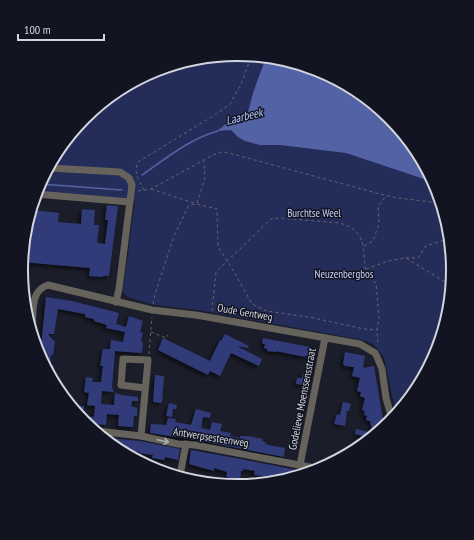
<svg xmlns="http://www.w3.org/2000/svg" width="474" height="540" viewBox="0 0 474 540" font-family="'PT Sans Narrow',sans-serif">
	<defs>
		<filter id="shadow"><feDropShadow dx="-2.5" dy="2.5" stdDeviation="2" flood-color="#0009"/></filter>
	</defs>
	<rect width="100%" height="100%" fill="#1b1e2a"/>
	<!-- green -->
	<polygon fill="#242d5a" points="237,54 320,71 390,117 437,188 453,270 436,353 396,414 384,357 373,344 363,340 198,310 154,305 128,297 123,292 135,200 37,191 38,187 84,117 155,70"/>
	<!-- water -->
	<polygon fill="#5362a4" points="265,60 320,71 390,117 433,182 346,153 280,145 260,145 245,141 238,137 231,130 217,131 226,124 247,116 253,93"/>
	<g fill="none" stroke-linecap="round" stroke-linejoin="round">
		<!-- stream -->
		<g stroke="#5362a4" stroke-width="1.5">
			<path d="M142,175C165,159 191,138 218,131"/>
			<polyline points="40,184 122,190"/>
		</g>
	</g>
	<!-- building -->
	<g fill="#303b7a" filter="url(#shadow)">
		<polygon points="107,205 118,206 109,276 103,276 103,277 89,276 90,268 22,262 33,210 59,213 58,222 81,224 82,209 95,210 94,225 99,225 97,243 105,244 108,220 105,220"/>
		<polygon points="46,297 72,301 119,313 116,324 126,327 129,316 143,321 140,332 143,333 141,340 143,343 142,353 115,351 112,387 114,392 102,391 101,404 114,405 115,393 122,395 138,397 138,401 132,401 131,406 137,408 137,416 134,416 133,427 118,426 119,415 107,414 106,425 85,423 77,412 80,406 84,406 84,416 94,417 95,406 87,405 89,393 84,392 86,377 93,378 92,382 101,382 103,366 100,366 103,349 110,349 111,340 123,342 125,332 106,328 107,325 94,321 94,319 85,317 85,314 58,309 54,334 48,334 55,342 53,355 51,355 50,365 54,365 53,376 40,357"/>
		<polygon points="225,334 249,346 248,348 237,346 262,359 259,366 231,353 220,376 210,371 208,375 158,350 163,338 210,361 220,340 221,341"/>
		<polygon points="263,338 310,347 309,356 305,356 305,357 276,351 276,352 267,351 267,349 264,348 265,344 262,344"/>
		<polygon points="345,352 365,356 363,368 374,366 384,426 369,437 355,434 356,429 373,433 370,421 366,420 367,416 364,415 365,411 362,410 365,398 360,396 361,392 357,391 360,378 352,376 354,367 345,366 343,364"/>
		<polygon points="303,374 308,375 306,385 296,384 297,378 302,378"/>
		<polygon points="155,375 164,376 162,403 153,402"/>
		<polygon points="343,402 351,404 349,411 347,411 345,426 334,424 337,414 340,415"/>
		<polygon points="169,403 177,405 176,409 173,409 172,417 166,416"/>
		<polygon points="196,409 211,413 210,418 203,417 201,428 210,430 212,422 222,424 220,431 231,433 230,436 240,438 240,436 248,436 263,439 262,441 265,442 265,443 268,445 285,448 284,457 196,440 150,433 151,424 166,425 168,418 176,419 175,422 191,425"/>
		<polygon points="107,438 140,441 180,449 178,460 165,457 164,460 152,458 153,455 139,453 140,452 129,450 129,452"/>
		<polygon points="191,450 235,458 307,472 270,479 270,477 254,475 255,471 243,469 243,471 241,471 240,480 234,479 226,477 227,472 214,468 214,471 189,464"/>
	</g>
	<g fill="none" stroke-linecap="round" stroke-linejoin="round">
		<!-- path -->
		<g stroke="#62656f" stroke-width="1" stroke-dasharray="3 3" stroke-linecap="butt">
			<polyline points="151,189 194,203"/>
			<path d="M144,190C139,180 133,173 138,162L213,116L230,104L241,84L251,57"/>
			<polyline points="138,191 151,189 213,155 221,152 229,153 380,194 398,198 440,203"/>
			<polyline points="197,203 205,178 204,161"/>
			<polyline points="364,246 373,241 379,224 378,206 386,196"/>
			<polyline points="406,258 418,258 426,246 444,240 447,241"/>
			<polyline points="366,269 388,261 406,258 450,285"/>
			<polyline points="153,304 155,294 174,236 189,205 197,204 217,209 218,247 233,270 252,304 267,311 314,318 364,329 377,330"/>
			<path d="M212,311L216,272L271,219L279,218L340,223C364,231 363,242 365,265C365,269 366,275 368,277C370,280 374,282 376,283L379,319L377,330L378,346"/>
			<polyline points="151,332 166,338 168,335"/>
			<polyline points="149,354 152,317"/>
			<polyline points="285,476 286,469"/>
		</g>
		<!-- minor -->
		<g stroke="#66635c" stroke-width="7">
			<polyline points="50,168 120,172 129,178 132,185 119,289 116,302"/>
			<polyline points="36,194 130,202"/>
			<path d="M32,326C34,310 30,291 48,285L152,310L196,315L360,344L375,353L377,357L382,369L386,398L392,419"/>
			<polyline points="97,431 141,436 178,444 195,445 320,469"/>
			<polyline points="141,436 148,360 123,359 121,385 145,388"/>
			<polyline points="300,465 325,338"/>
			<polyline points="180,475 186,444"/>
		</g>
	</g>
	<!-- one-way arrows -->
	<defs><path id="oneway-shaft" d="M-6 0H5M1.5-3L5.5 0L1.5 3" fill="none" stroke-width="1.6" stroke-linecap="round" stroke-linejoin="round"/></defs>
	<use stroke="#acadb0" href="#oneway-shaft" transform="translate(163 441) rotate(12)"/>
	<g text-anchor="middle" dominant-baseline="central" stroke-width="3" stroke-linejoin="round" paint-order="stroke">
		<!-- park labels -->
		<g font-size="11" fill="#c6d1f8" stroke="#121521">
			<text x="314" y="213">Burchtse Weel</text>
			<text x="344" y="274">Neuzenbergbos</text>
		</g>
		<!-- street labels -->
		<g font-size="11" fill="#d2d5dd" stroke="#121521">
			<text transform="translate(245 312) rotate(10)">Oude Gentweg</text>
			<text transform="translate(302 399) rotate(-79)">Godelieve Moenssensstraat</text>
			<text transform="translate(211 437) rotate(9)">Antwerpsesteenweg</text>
		</g>
		<!-- water labels -->
		<g font-size="12" font-style="italic" fill="#b5c5fe" stroke="#121521">
			<text transform="translate(244 116) rotate(-14)">Laarbeek</text>
		</g>
	</g>
	<!-- crop -->
	<path d="M0 0H474V540H0ZM28 270a209 209 0 1 1 418 0a209 209 0 1 1-418 0Z" fill="#121521" fill-rule="evenodd"/>
	<path fill="none" stroke="#d2d5dd" stroke-width="2" d="M28 270a209 209 0 1 1 418 0a209 209 0 1 1-418 0Z"/>
	<!-- scale -->
	<path d="M18 34v6h86v-6" fill="none" stroke="#d2d5dd" stroke-width="2"/>
	<text x="24" y="34" font-size="12" fill="#d2d5dd" stroke="#121521" stroke-width="3" paint-order="stroke">100 m</text>
</svg>
